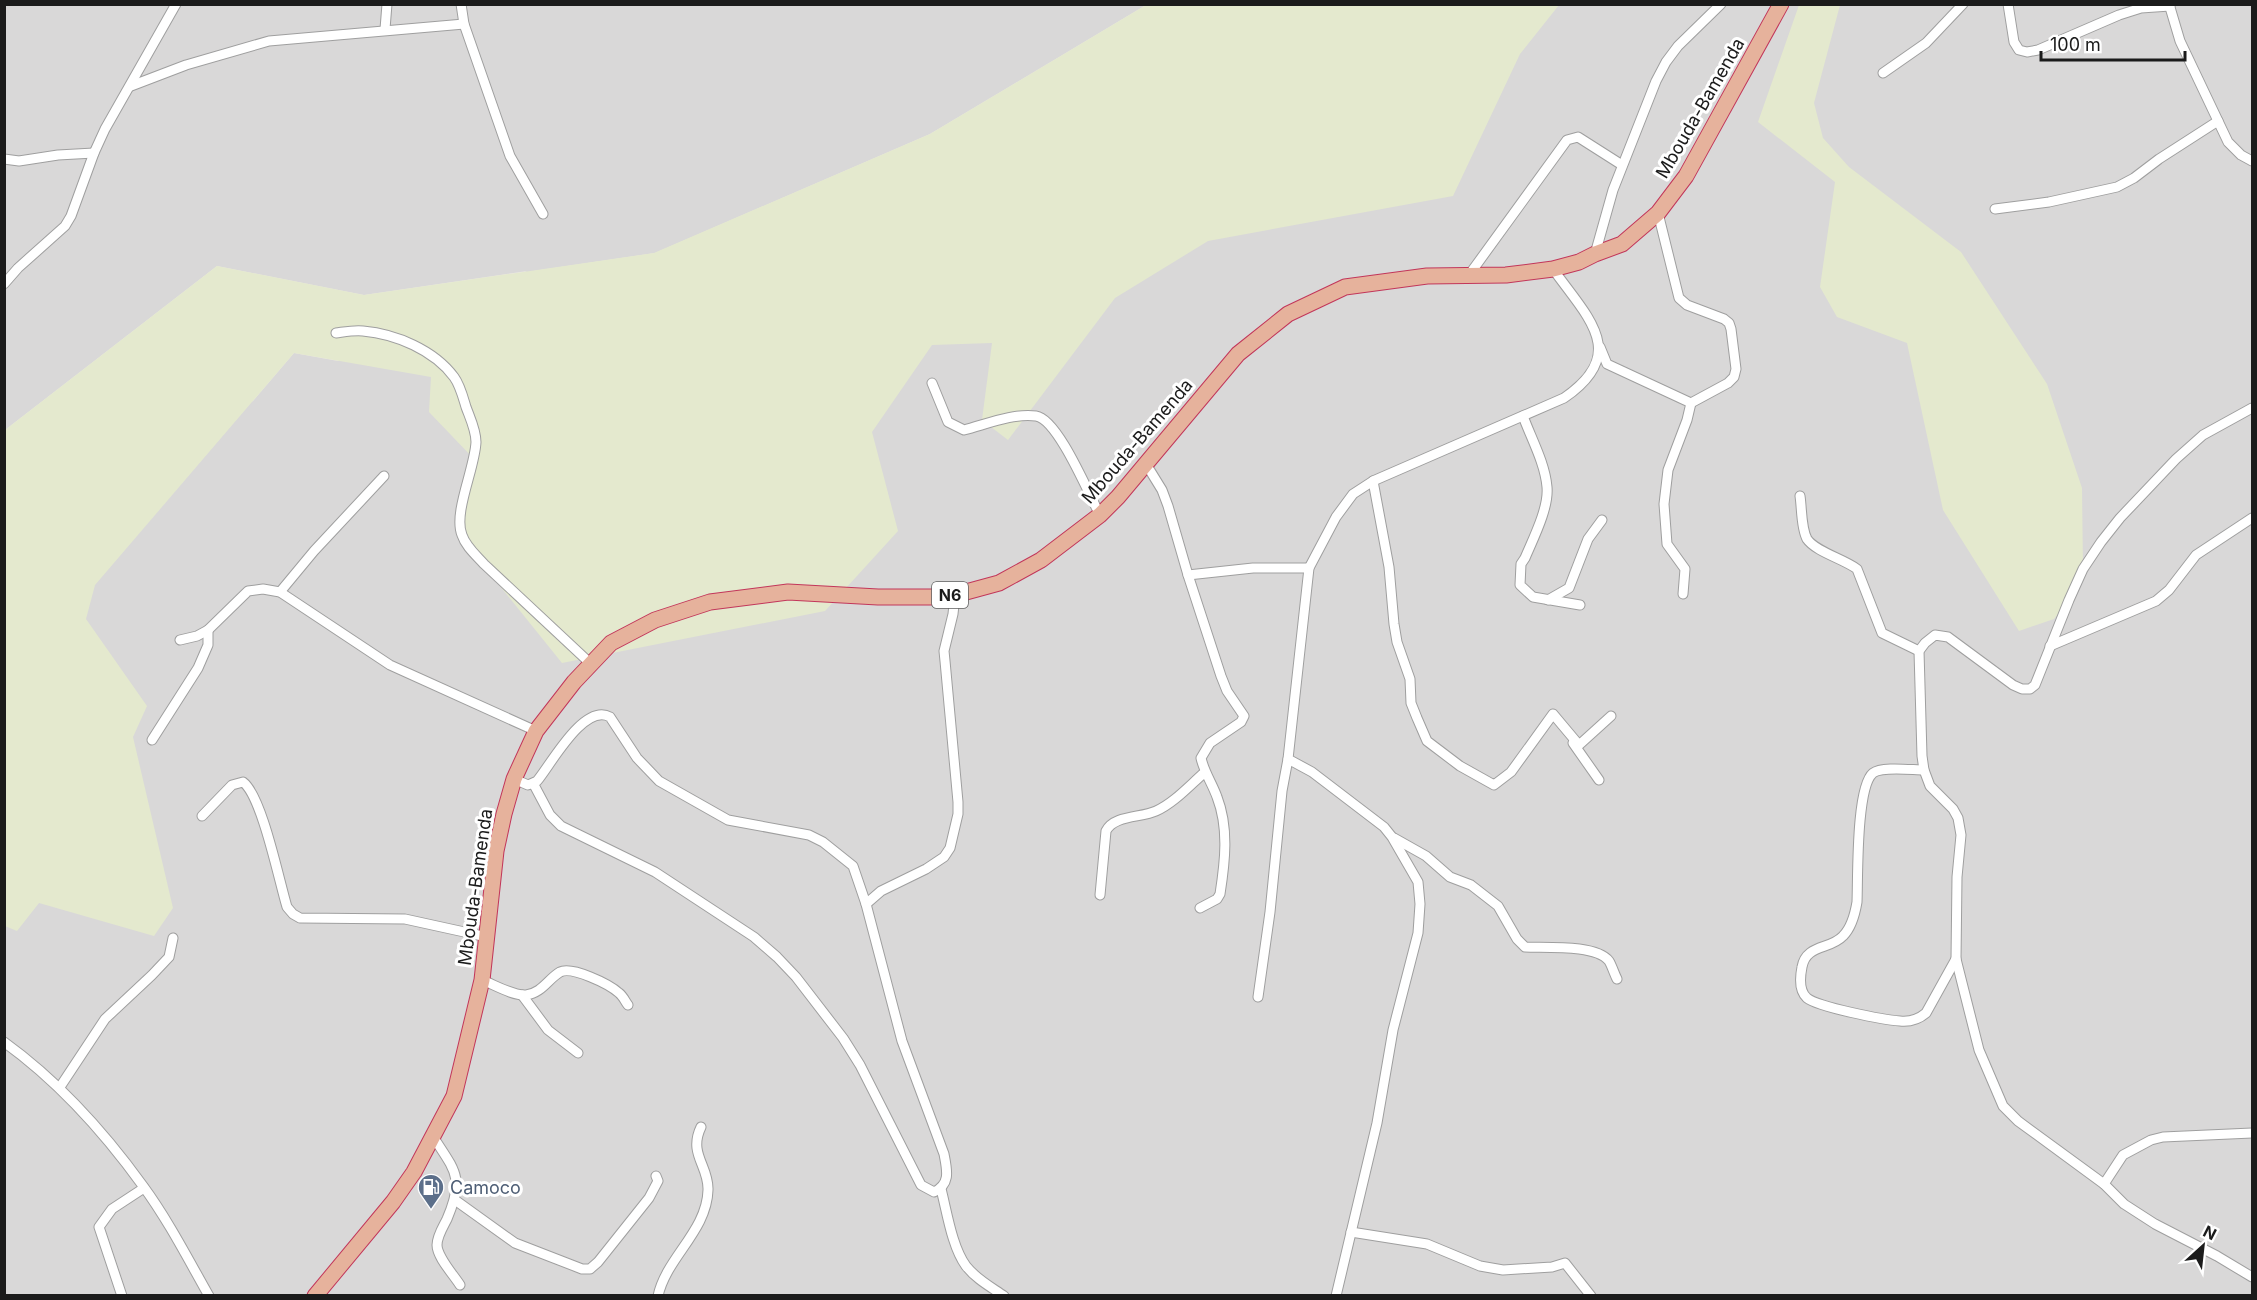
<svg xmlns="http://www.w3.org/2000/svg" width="2257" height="1300" viewBox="0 0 2257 1300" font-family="Inter,sans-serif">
	<rect width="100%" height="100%" fill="#ebe9e1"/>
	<!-- residential -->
	<polygon fill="#d9d8d8" points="5,5 1146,5 930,134 655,253 533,271 840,324 1334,5 2252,5 2252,1295 5,1295 5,534 253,401 294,353 338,361 527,271 364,295 217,266 5,430"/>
	<!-- farmland -->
	<g fill="#e4e9ce">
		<polygon points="1146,5 1559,5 1520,54 1453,196 1208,241 1115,298 1008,440 982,420 992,343 932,345 872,432 898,531 825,611 562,663 471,550 459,521 474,459 429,412 431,377 294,353 95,585 86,619 147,706 133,737 173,908 154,936 39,903 17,931 5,926 5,430 217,266 364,295 654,253 930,134"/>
		<polygon points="1799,5 1840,5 1814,103 1823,138 1849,167 1961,252 2047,384 2082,488 2083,569 2069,600 2054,619 2019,631 1943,510 1907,343 1837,317 1820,287 1835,182 1758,122"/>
	</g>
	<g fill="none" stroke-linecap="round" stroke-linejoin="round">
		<!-- minor casing -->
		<g stroke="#9f9f9f" stroke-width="11">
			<g id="minor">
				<polyline points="461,4 464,24 510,156 543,214"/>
				<polyline points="2008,4 2014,42 2019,50 2027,52 2038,50 2119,15 2141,8 2170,6"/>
				<polyline points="2169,4 2180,41 2228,142 2241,155 2252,161"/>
				<polyline points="385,29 387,4"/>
				<polyline points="1883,73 1926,43 1963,4"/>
				<polyline points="131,86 186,65 269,41 464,24"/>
				<polyline points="4,159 19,161 58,155 94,153"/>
				<polyline points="1995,209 2049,202 2117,187 2134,178 2159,159 2218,121"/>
				<polyline points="1658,213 1679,298 1687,305 1724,319 1729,323 1731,329 1736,369 1734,377 1728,383 1691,403"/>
				<polyline points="1595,254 1613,190 1656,81 1666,62 1678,46 1721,4"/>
				<polyline points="1469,275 1567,140 1578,137 1622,165"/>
				<polyline points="4,284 18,268 65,226 71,216 94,153 105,129 176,4"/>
				<path d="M336,333C344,332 354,330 363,331C396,334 434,350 454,377C460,385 463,397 466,407C470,418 476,430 476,442C475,468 453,513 462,535C466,547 476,555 484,564L591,664"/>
				<polyline points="1600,347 1607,364 1691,403 1687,420 1668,470 1664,504 1667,544 1685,569 1683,594"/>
				<path d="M932,383L948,422L964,430C987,424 1013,413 1036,416C1058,419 1089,495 1100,515"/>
				<polyline points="2252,408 2203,435 2176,459 2120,518 2101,542 2083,569 2069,600 2035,685 2030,689 2022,689 2013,685 1948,637 1935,635 1925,643 1919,651 1922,756 1924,770 1930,786 1953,809 1958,818 1961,835 1957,877 1956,959 1979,1050 2003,1106 2018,1121 2104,1184 2124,1204 2155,1224 2217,1256 2252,1277"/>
				<path d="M1523,416C1531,438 1545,463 1547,487C1549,508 1533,539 1525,558L1521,564L1520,585L1533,597L1580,605"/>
				<path d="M1146,464L1162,490L1168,506L1188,575L1221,676L1227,691L1244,716L1241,722L1210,743L1201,758C1204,772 1212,783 1217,797C1229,828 1225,862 1220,894L1217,899L1200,908"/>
				<polyline points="1373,481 1389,567 1394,624 1397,642 1410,679 1411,703 1417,718 1427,741 1460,766 1494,785 1511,772 1553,714 1579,745 1611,716"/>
				<path d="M1800,496C1802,509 1801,528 1807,539C1816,552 1844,559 1857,569L1882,633L1919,651"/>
				<polyline points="1188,575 1253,568 1309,568"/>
				<polyline points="280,592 314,551 384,476"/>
				<polyline points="1548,600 1569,588 1588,539 1602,520"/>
				<polyline points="180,640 197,636 208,630 248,591 263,589 280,592 390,665 536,731"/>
				<polyline points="2050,646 2156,601 2169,590 2196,555 2252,518"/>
				<polyline points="152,740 198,668 208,645 208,630"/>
				<polyline points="1573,743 1599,780"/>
				<path d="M1924,770C1912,770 1882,766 1873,773C1856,787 1858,878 1857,902C1855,914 1852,927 1843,936C1830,950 1806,944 1802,967C1800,977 1799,991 1807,998C1818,1007 1884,1020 1900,1021C1910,1022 1919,1019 1926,1013L1956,959"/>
				<path d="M514,779L528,785L537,781C550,766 584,702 610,717L637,758L659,781L728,820L809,835L823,842L853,866L866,904L902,1041L944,1154C947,1170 951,1184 934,1192L921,1185L860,1065L843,1038L796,977L777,957L754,937L655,872L561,826L550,815L533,783"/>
				<path d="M202,816L232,785L243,782C262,796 279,881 287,907L293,914L300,918L405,919L487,937"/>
				<path d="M1394,838L1426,856L1450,877L1471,885L1498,906L1517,939L1525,947C1545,948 1596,944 1609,961C1612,966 1614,973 1617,979"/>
				<path d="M1100,895L1106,831C1114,815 1141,818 1156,811C1174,803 1190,785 1204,773"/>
				<polyline points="866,904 881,891 926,869 944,857 950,848 958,814 958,802 945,661 944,651 953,614 955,595"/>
				<path d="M482,980C495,985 513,996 526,995C542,993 548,979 560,972C572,966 609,984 619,993C623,996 625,1001 628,1005"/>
				<polyline points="522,995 548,1030 578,1053"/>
				<polyline points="1258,997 1270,912 1282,791 1288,759"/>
				<path d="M4,1042C58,1081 104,1132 143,1186C168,1220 188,1259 209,1296"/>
				<polyline points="60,1087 105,1019 152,975 169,957 173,938"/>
				<path d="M432,1135C455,1171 465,1177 447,1219C443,1227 437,1236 437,1245C437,1257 453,1274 460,1285"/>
				<polyline points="2104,1184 2123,1155 2151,1140 2163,1137 2252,1133"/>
				<path d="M941,1189C947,1212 952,1247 966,1266C976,1279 991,1287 1004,1296"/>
				<polyline points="455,1200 515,1243 582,1269 590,1269 598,1262 649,1198 658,1181 656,1176"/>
				<polyline points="1351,1232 1427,1244 1480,1266 1503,1270 1552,1267 1565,1263 1591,1296"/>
				<polyline points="122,1296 99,1227 112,1209 144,1188"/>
				<path d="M658,1296C666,1258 707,1231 708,1190C709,1166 688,1154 701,1127"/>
				<path d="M1336,1296L1377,1123L1393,1030L1418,933L1420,904L1418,882L1392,837L1384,827L1312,772L1288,759L1309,568L1336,517L1353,494L1373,481L1564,398C1630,353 1587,317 1553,269"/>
			</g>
		</g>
		<!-- trunk casing -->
		<g stroke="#c2365a" stroke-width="17">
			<polyline id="trunk" points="315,1296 393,1202 414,1172 454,1096 482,980 496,851 504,814 514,779 536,731 574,682 611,643 655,620 710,602 788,592 878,597 935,597 955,595 999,583 1041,560 1100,515 1118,497 1238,354 1288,314 1345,287 1427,276 1506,275 1553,269 1579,262 1595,254 1622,244 1658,213 1686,176 1781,4"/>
		</g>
		<!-- minor -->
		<use href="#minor" stroke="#fff" stroke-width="9"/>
		<!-- trunk -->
		<use href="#trunk" stroke="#e6b29c" stroke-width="15"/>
	</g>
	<!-- icons -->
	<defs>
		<g id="fuel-pin" transform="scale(1.35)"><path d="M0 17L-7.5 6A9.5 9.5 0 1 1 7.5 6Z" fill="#5c6f8a" stroke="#fff"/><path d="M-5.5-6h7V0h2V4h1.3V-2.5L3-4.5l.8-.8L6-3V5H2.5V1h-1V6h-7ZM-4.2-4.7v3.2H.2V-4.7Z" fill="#fff"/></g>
	</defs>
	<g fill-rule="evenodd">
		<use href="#fuel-pin" x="431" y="1187"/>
	</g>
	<g text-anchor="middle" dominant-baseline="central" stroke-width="6" stroke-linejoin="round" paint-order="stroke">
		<!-- shield labels -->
		<rect fill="#fff" stroke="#5f5f5f" stroke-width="1.5" x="932" y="582" width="36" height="26" rx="4.5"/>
		<g font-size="16" font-weight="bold" fill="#1b1b1b">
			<text x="950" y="595">N6</text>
		</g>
		<!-- street labels -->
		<g font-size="18" fill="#1b1b1b" stroke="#fff">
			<text transform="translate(1700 108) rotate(-60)">Mbouda-Bamenda</text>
			<text transform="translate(1137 441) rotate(-49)">Mbouda-Bamenda</text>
			<text transform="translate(475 887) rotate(-82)">Mbouda-Bamenda</text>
		</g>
		<!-- service labels -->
		<g font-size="18" fill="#4e5e75" stroke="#fff" text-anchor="start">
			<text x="450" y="1187">Camoco</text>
		</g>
	</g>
	<!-- border -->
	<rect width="2257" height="1300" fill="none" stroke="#1b1b1b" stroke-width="12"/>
	<!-- north arrow -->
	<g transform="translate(2203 1246) rotate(27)" stroke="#ffffff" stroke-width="4.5" paint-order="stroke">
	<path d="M0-4.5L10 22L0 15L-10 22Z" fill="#1b1b1b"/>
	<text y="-9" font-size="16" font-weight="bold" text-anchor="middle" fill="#1b1b1b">N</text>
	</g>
	<!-- scale -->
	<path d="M2041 51v9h144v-9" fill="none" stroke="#1b1b1b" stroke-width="3"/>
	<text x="2050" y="51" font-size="18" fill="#1b1b1b" stroke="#ffffff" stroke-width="4.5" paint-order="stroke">100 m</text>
</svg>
